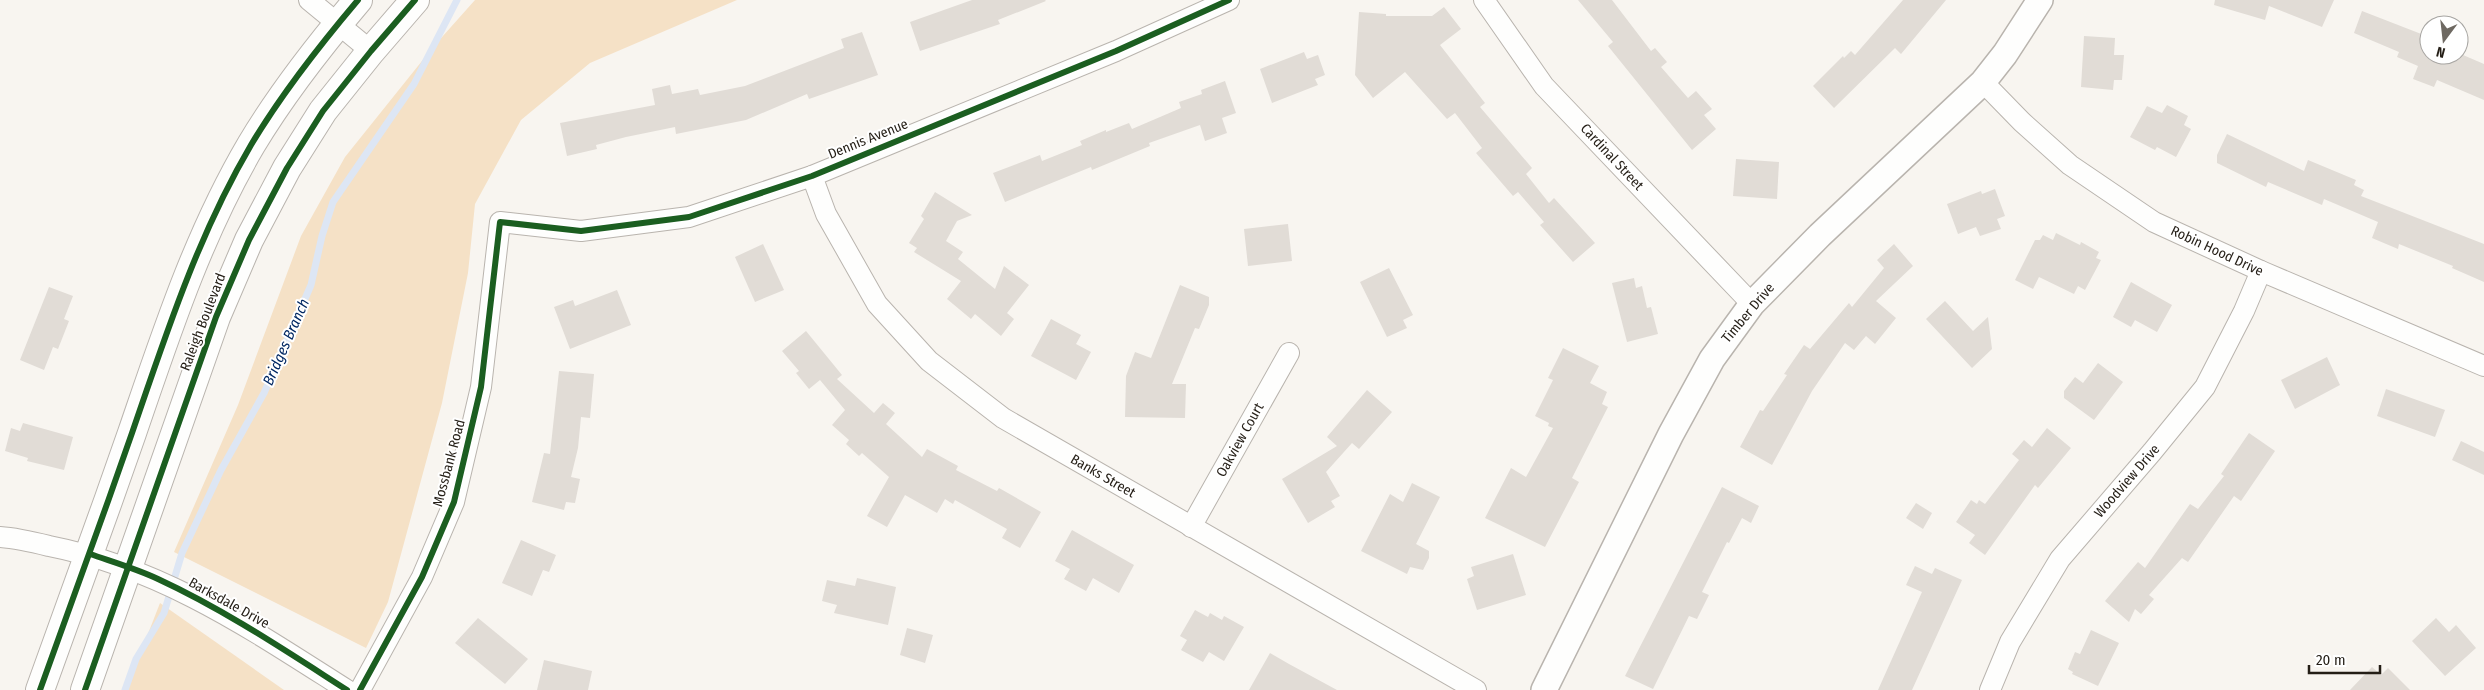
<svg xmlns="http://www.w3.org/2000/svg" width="2484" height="690" viewBox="0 0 2484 690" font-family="'Fira Sans Condensed',sans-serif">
	<rect width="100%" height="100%" fill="#f8f5f0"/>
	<!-- green -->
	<g fill="#f5e1c6">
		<polygon points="475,0 737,0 590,63 521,120 475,204 468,273 442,403 388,602 366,648 174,552 238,405 301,236 345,157 434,46"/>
		<polygon points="160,603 284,690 126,690"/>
	</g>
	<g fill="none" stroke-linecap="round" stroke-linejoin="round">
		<!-- stream -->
		<polyline stroke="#dde6f4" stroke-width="7" points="125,690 136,659 164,613 182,553 221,470 264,393 311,285 322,236 333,202 414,84 457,0"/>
	</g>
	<!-- building -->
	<g fill="#e1dcd6">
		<polygon points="972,0 1045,0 1046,1 998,20 1000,24 920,51 910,22"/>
		<polygon points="1578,0 1612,0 1651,51 1655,48 1667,62 1661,67 1688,98 1696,91 1712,109 1704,115 1716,129 1692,150 1608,46 1613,42"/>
		<polygon points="1903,0 1946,0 1901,54 1895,48 1834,108 1813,86 1843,56 1844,58 1851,51 1855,55"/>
		<polygon points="2215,0 2334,0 2322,27 2269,6 2265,20 2214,5"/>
		<polygon points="1444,7 1461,29 1440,45 1485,103 1480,107 1532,168 1526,174 1549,203 1554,198 1595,243 1573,262 1540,225 1544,222 1518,192 1513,196 1476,153 1482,148 1455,113 1447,119 1405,72 1373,98 1355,75 1359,12 1386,14 1386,16 1432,16"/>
		<polygon points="2362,11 2429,37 2429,55 2463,55 2484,64 2484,100 2437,80 2434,87 2413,79 2418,66 2397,57 2399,52 2354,33"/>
		<polygon points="862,32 878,75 809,99 807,94 746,120 676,134 675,127 626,137 596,145 597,149 567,156 560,123 655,105 652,89 670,85 672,94 698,89 700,95 745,86 844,48 841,39"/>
		<polygon points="2084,36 2115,38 2114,55 2124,55 2122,80 2114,80 2113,90 2081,87"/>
		<polygon points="1304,52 1307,59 1318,55 1325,75 1315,79 1318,85 1272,103 1260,69"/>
		<polygon points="1225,81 1236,113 1222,118 1227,133 1205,141 1200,125 1149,143 1150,146 1092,170 1091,167 1005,202 993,173 1040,155 1042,161 1082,145 1080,141 1106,130 1106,132 1129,123 1132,129 1181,108 1179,102 1202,94 1201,90"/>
		<polygon points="2167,105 2188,116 2184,125 2191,129 2176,157 2157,147 2155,150 2130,137 2147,106 2162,113"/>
		<polygon points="2227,134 2304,171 2308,160 2356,180 2354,185 2364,190 2361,196 2484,244 2484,282 2452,268 2453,266 2399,244 2398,249 2372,238 2378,222 2324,199 2322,205 2268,182 2266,187 2217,163 2217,155"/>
		<polygon points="1736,159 1779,162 1777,199 1733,196"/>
		<polygon points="1995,189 2005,216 1997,219 2001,229 1980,236 1976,227 1958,234 1947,204 1981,191 1982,194"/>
		<polygon points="935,192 972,215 957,221 946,241 963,252 958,259 995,289 1004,266 1029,285 1007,313 1014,319 1001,336 975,314 971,319 947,299 961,281 914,252 917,248 909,243 924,219 921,216"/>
		<polygon points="1288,224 1292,261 1248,266 1244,229"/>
		<polygon points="2056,233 2080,245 2081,242 2099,252 2096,258 2101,260 2085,290 2078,286 2074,294 2039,277 2033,289 2015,280 2035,240 2040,240 2043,235 2053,240"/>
		<polygon points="763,244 784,290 755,302 735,257"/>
		<polygon points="1894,244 1913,266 1876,301 1896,318 1875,344 1866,336 1854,350 1845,343 1812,391 1772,465 1740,447 1760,410 1763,411 1787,375 1784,374 1804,345 1810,349 1849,303 1852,307 1884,268 1877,260"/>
		<polygon points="1389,268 1413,315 1403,320 1407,328 1387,337 1360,282"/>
		<polygon points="1634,278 1636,288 1642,286 1647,308 1651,307 1658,334 1627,342 1612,283"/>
		<polygon points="2131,282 2172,305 2157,332 2135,320 2131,327 2113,317"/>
		<polygon points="1180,285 1209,297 1209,305 1199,329 1195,328 1172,384 1186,384 1185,418 1125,417 1126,376 1135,352 1151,358"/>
		<polygon points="49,287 73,296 64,319 69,321 58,349 53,347 44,370 20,360"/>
		<polygon points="617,290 631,325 570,349 554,307 573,300 575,306"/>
		<polygon points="1945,301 1973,331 1988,317 1992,349 1972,368 1926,319"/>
		<polygon points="1051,319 1081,335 1076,344 1091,352 1076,380 1031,356"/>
		<polygon points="806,331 842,375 837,379 874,413 883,403 895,413 886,424 922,457 927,449 958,466 956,470 997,491 999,488 1041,512 1020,548 1002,538 1007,529 955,500 953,504 945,499 937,513 905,495 887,527 867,516 889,477 862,453 859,456 846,444 849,440 832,425 845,410 820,380 809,389 796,373 799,371 782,351"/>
		<polygon points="1563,348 1599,366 1590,383 1607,392 1602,404 1608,407 1572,478 1579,482 1545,547 1485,518 1511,468 1526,477 1553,428 1548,426 1549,423 1535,416 1553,380 1548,378"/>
		<polygon points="2327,357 2340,385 2295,409 2281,380"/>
		<polygon points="2098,363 2123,382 2094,420 2064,398 2064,391 2075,377 2083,383"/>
		<polygon points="559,371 594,374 590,418 581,417 578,448 571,477 580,479 575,503 566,502 564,510 532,502 544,453 550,454"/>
		<polygon points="2386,389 2445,410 2435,437 2377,416"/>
		<polygon points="1367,390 1392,412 1359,449 1352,443 1326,472 1340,496 1331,501 1335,507 1308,523 1282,479 1337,446 1327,437"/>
		<polygon points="23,423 73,437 64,470 27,461 28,458 5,451 11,428 20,431"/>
		<polygon points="2047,428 2071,448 2038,488 2035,485 1985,555 1969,543 1975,535 1956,522 1971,500 1977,504 1979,500 1985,504 2019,460 2012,454 2024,440 2032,447"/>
		<polygon points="2249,433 2275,451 2241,501 2234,496 2188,562 2182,558 2149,595 2154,599 2141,614 2135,609 2129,622 2105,601 2138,562 2145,568 2190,504 2198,509 2224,476 2221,474"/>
		<polygon points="2461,441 2484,452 2484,475 2452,460"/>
		<polygon points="1412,483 1440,497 1416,544 1429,551 1429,558 1423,570 1410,567 1407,574 1361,551 1390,494 1403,502"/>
		<polygon points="1722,487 1759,506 1751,523 1742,518 1729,543 1727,542 1702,592 1709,595 1697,619 1689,616 1653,689 1625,676"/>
		<polygon points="1916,503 1932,513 1923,529 1906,518"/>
		<polygon points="1072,530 1134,565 1119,593 1093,578 1086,591 1064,579 1070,569 1055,561"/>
		<polygon points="521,540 556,555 549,572 543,570 532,596 502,583"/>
		<polygon points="1513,554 1526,595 1477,610 1467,579 1474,576 1471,567"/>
		<polygon points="1915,566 1932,574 1935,568 1962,580 1912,690 1878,690 1922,592 1906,585"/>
		<polygon points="857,578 896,587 888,625 834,613 837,605 822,601 827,580 855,586"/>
		<polygon points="1195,610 1208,617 1210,613 1222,620 1224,616 1244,627 1224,661 1209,652 1203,662 1181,650 1187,640 1180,636"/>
		<polygon points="478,618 528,659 505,684 455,643"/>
		<polygon points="2436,618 2449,632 2456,625 2476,648 2445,676 2412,641"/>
		<polygon points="907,628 933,635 925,663 900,655"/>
		<polygon points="2091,630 2119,643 2098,686 2072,674 2073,672 2068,669 2075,652 2080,654"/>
		<polygon points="1270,653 1289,664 1337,690 1249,690"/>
		<polygon points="544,660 592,671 588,690 537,690"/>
		<polygon points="2372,667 2381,675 2388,668 2410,690 2350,690"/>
	</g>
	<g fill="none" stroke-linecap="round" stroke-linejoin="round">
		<!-- minor casing -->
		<g stroke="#b9b4ae" stroke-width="22">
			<g id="minor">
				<polyline points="309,0 371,51"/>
				<polyline points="1484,0 1544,86 1752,304"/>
				<polyline points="1983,82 2022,122 2070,165 2154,222 2261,271 2484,366"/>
				<polyline points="812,176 826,214 877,304 929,361 1003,418 1476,690"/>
				<polyline points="1191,527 1289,353"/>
				<path d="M0,537C16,538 33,542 49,546C162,568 251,629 347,690"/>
				<polyline points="360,690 422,577 454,502 481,387 500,222 581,231 689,217 812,176 1116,51 1229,0"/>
				<polyline points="1990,690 2010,642 2060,559 2152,452 2205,387 2244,311 2261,271"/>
			</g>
		</g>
		<!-- tertiary casing -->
		<g stroke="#b9b4ae" stroke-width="28">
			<polyline id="tertiary" points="1544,690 1671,434 1712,359 1752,304 1820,235 1983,82 2005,54 2040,0"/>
		</g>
		<!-- primary casing -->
		<g stroke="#b9b4ae" stroke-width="30">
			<g id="primary">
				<path d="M40,690C71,605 102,519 132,433C166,334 198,235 251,145C282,93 319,46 358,0"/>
				<polyline points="85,690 216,317 249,240 287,168 323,111 371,51 415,0"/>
			</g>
		</g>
		<!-- minor -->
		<use href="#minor" stroke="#fefefd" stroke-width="20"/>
		<!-- tertiary -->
		<use href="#tertiary" stroke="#fefefd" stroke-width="25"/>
		<!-- primary -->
		<use href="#primary" stroke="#fefefd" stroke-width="28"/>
		<!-- cycleway casing -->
		<g stroke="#fff" stroke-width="9">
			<g id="cycleway">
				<path d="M90,554C113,562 137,569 158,579C225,610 286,651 347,690"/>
				<path d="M40,690C71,605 102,519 132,433C166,334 198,235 251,145C282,93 319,46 358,0"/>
				<polyline points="85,690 216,317 249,240 287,168 323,111 371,51 415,0"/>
				<polyline points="360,690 422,577 454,502 481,387 500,222 581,231 689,217 812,176 1116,51 1229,0"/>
			</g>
		</g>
		<!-- cycleway -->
		<use href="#cycleway" stroke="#1b5e20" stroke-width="6"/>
	</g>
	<g text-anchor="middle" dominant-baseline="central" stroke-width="4" stroke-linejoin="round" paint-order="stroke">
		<!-- street labels -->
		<g font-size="14" fill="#241e16" stroke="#fff">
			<text transform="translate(868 139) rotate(-22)">Dennis Avenue</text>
			<text transform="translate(1612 157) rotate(47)">Cardinal Street</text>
			<text transform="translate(2217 251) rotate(25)">Robin Hood Drive</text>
			<text transform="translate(1748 313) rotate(-50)">Timber Drive</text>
			<text transform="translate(203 322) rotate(-69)">Raleigh Boulevard</text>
			<text transform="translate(1240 440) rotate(-61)">Oakview Court</text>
			<text transform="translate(449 463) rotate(-75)">Mossbank Road</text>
			<text transform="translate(1103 476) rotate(30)">Banks Street</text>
			<text transform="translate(2127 481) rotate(-49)">Woodview Drive</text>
			<text transform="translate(229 603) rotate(29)">Barksdale Drive</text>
		</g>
		<!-- water labels -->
		<g font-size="15" font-style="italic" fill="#012762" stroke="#fff">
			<text transform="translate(286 342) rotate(-66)">Bridges Branch</text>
		</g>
	</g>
	<!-- north arrow -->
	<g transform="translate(2444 40) rotate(195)"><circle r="24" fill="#ffffff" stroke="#a7a5a2"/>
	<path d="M0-4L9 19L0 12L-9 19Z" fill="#6e6962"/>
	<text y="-8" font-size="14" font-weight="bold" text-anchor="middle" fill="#241e16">N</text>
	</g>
	<!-- scale -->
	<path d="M2309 665v8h71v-8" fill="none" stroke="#241e16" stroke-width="2.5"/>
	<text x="2316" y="665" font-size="15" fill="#241e16" stroke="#ffffff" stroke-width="4" paint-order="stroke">20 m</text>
</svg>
